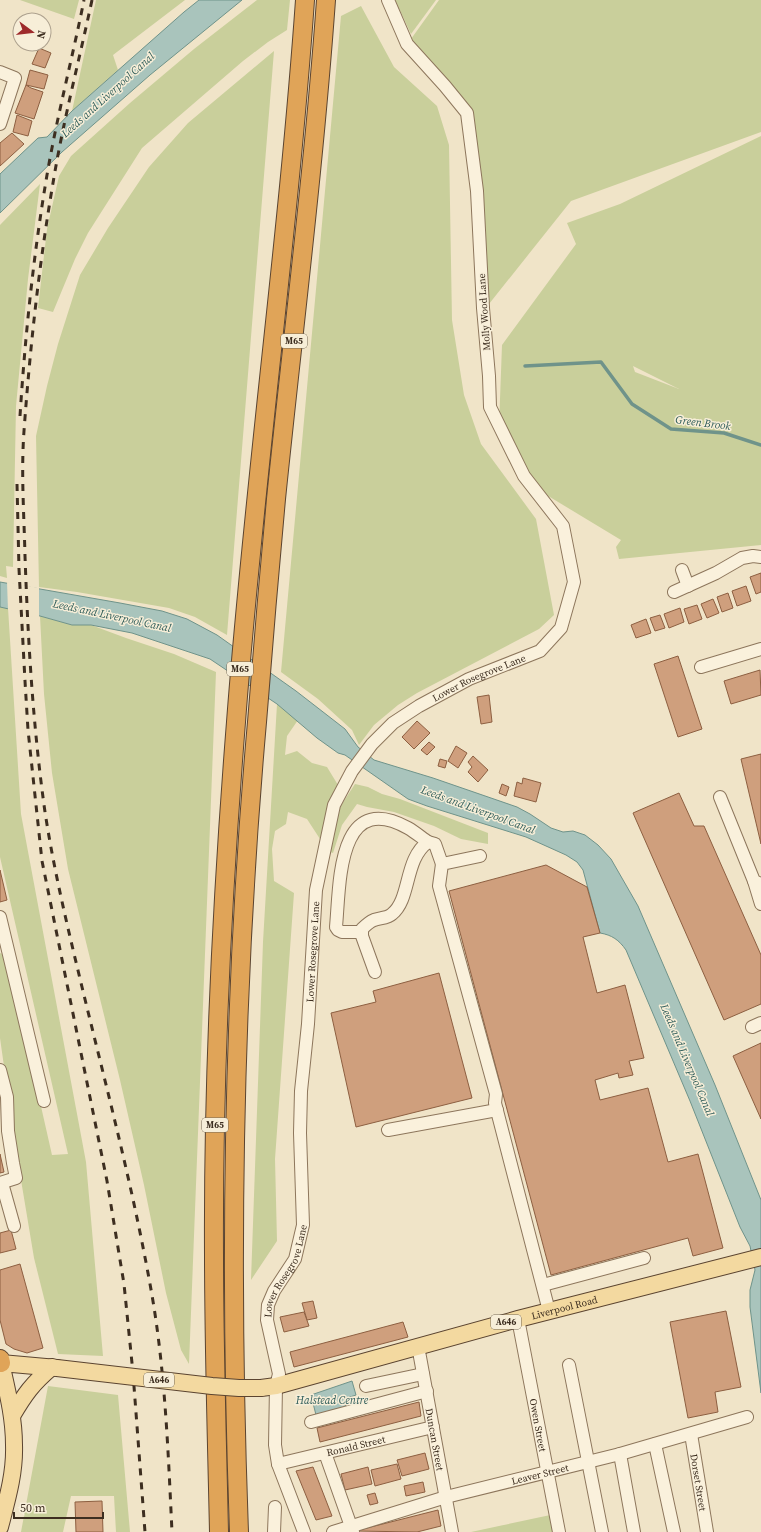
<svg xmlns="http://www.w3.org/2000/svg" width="761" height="1532" viewBox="0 0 761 1532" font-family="'Source Serif 4',serif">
	<rect width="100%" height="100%" fill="#f0e4c8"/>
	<!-- green -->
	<g fill="#c9cf9b" fill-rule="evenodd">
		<polygon points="20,0 79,0 74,19"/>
		<polygon points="96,0 185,0 113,55 118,70 72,111"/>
		<polygon points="257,0 290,0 287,30 268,42 243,61 142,148 88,233 75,259 53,312 38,308 47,229 59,176 71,156 130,103 194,49"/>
		<polygon points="395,0 436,0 411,34"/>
		<polygon points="439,0 761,0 761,132 571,201 489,304 480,177 466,101 411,39"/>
		<polygon points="361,6 394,67 437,106 449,145 452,320 464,395 481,444 536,519 554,615 539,629 417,693 398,705 374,725 359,745 352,730 318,699 281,672 341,16"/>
		<polygon points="274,51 227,635 195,617 169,608 77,592 39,587 36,436 47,386 58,344 80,275 108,228 149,167 188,123"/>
		<path d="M761,136V545L619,559L616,547L621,540L530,485L499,426L502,345L576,244L567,223L620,204ZM633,366L679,389L635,372Z"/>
		<polygon points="40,184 28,279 16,406 13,567 6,566 7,578 0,576 0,225"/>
		<polygon points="0,607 8,608 21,814 86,1162 103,1356 58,1354 34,1258 15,1144 0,1038 0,953 7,956 52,1155 68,1154 0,857"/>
		<polygon points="40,616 72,625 91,625 126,638 174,654 216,672 189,1364 181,1350 166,1293 144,1185 120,1080 68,869 52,773 44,694"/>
		<polygon points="277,704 298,720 287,736 285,755 297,751 312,763 327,767 338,785 330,804 320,839 307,819 288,812 286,824 275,831 272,849 274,881 294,893 275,1159 277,1241 251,1280 263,942"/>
		<polygon points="355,784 368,787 382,794 400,799 488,833 488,844 461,839 434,826 394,812 367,807 357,804 342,825 333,853 328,851 340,807"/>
		<polygon points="48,1386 118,1395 130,1532 116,1532 114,1496 71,1496 63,1532 21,1532"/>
		<polygon points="555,1514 559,1532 471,1532"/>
	</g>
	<!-- water -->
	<g fill="#a9c4bc" stroke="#6f938a">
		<polygon points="199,0 242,0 150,75 62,152 0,213 0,174 38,138 47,137 72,111 184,12"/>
		<path d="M0,582L120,603L162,611L187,619L217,635L296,691L345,729L358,747L374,760L433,778L517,807L530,814L551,828L563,832L573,831L585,835L598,845L611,859L638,906L715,1085L761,1200V1393L750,1307V1290L755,1270L750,1246L740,1227L690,1101L626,950C619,940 612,935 600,933L583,870L577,862L566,855L526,837L427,806L408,799L345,755L338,753L317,738L277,704L210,659L132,633L91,625H72L40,616L0,607Z"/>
		<polygon points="352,1381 356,1395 344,1399 346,1407 316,1415 311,1395"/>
	</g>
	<!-- pier -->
	<polygon fill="#f0e4c8" points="7,582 39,588 39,618 8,610"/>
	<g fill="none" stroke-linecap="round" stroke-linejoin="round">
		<!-- stream -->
		<polyline stroke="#6f938a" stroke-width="3.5" points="525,366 601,362 632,404 671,429 724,433 761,445"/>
	</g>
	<!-- building -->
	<g fill="#cf9f7d" stroke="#8d5f41">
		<polygon points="39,48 51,53 45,68 32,64"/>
		<polygon points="30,70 48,75 44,89 26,85"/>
		<polygon points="26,85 31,88 43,92 34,119 15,113"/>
		<polygon points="17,115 32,121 28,136 13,132"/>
		<polygon points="12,133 24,144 0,166 0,143"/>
		<polygon points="761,573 761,592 756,594 750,577"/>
		<polygon points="746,586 751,601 737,606 732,591"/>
		<polygon points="728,593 733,608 722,612 717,597"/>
		<polygon points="713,599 719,613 707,618 701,604"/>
		<polygon points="697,605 702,619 689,624 684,609"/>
		<polygon points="680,608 684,622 669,628 664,614"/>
		<polygon points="660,615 665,628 655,631 650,618"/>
		<polygon points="646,619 651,633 636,638 631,625"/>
		<polygon points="678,656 702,729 678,737 654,664"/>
		<polygon points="760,670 761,695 731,704 724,681"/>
		<polygon points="489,695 492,722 481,724 477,697"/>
		<polygon points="417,721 430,733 414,749 402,737"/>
		<polygon points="429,742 435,747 427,755 421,750"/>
		<polygon points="456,746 467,753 458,768 448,761"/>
		<polygon points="761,754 761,844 741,759"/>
		<polygon points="473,756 488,770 478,782 468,772 472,767 468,762"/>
		<polygon points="440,759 447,761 445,768 438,766"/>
		<polygon points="523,778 541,783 536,802 514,796 517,782 522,784"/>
		<polygon points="502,784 509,787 506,796 499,793"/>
		<polygon points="679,793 694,826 704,826 761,955 761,1004 724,1020 633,813"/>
		<polygon points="546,865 587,887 600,933 583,937 597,993 625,985 644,1058 629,1061 633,1075 619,1078 618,1073 595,1080 600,1100 648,1088 668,1162 698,1154 723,1248 693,1256 688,1238 551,1275 449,891"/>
		<polygon points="0,870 7,900 0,902"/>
		<polygon points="439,973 472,1098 356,1127 331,1013 376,1002 373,991"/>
		<polygon points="761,1043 761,1119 733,1056"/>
		<polygon points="0,1154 4,1172 0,1173"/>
		<polygon points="11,1230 16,1249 0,1253 0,1233"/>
		<polygon points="20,1264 43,1348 27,1353 14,1349 6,1344 0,1320 0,1270"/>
		<polygon points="313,1301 317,1318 307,1320 302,1303"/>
		<polygon points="726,1311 741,1387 715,1392 718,1412 688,1418 670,1322"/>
		<polygon points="304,1312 309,1326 284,1332 280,1317"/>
		<polygon points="403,1322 408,1337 294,1367 290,1352"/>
		<polygon points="419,1402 421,1416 320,1442 317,1428"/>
		<polygon points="425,1453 429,1469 402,1476 397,1460"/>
		<polygon points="397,1464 401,1479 375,1486 371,1470"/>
		<polygon points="313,1467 332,1516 316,1520 296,1471"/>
		<polygon points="368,1467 372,1484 345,1490 341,1474"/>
		<polygon points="423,1482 425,1492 406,1496 404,1486"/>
		<polygon points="375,1493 378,1503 370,1505 367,1495"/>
		<polygon points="102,1501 103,1532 76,1532 75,1502"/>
		<polygon points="438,1510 441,1526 417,1532 355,1531"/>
	</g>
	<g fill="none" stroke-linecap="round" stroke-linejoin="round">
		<!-- minor casing -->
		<g stroke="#8d765c" stroke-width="14">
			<g id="minor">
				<polyline points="0,72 15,78 0,124"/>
				<polyline points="682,570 688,586"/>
				<polyline points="674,592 716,573 742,558 753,556 761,557"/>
				<polyline points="701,667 761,649"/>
				<polyline points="720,797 754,881 761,884"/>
				<polyline points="480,856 442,864 439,886 496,1094 495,1103 549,1311"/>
				<polyline points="754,881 761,904"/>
				<polyline points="0,917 44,1101"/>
				<path d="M362,932H342L338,930L336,927C340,884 337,789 408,828C415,832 422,838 428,842"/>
				<path d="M375,972L362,936V929C366,925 369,922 374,920C380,918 388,918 392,914C411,899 404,859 428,842L435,844L442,864"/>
				<polyline points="752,1027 761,1023"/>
				<polyline points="0,1070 7,1097 8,1131 13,1163 16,1178 0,1183"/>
				<polyline points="388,1130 497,1110"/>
				<polyline points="2,1183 14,1226"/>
				<polyline points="543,1285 644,1258"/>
				<path id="s1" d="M518,1319L559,1532"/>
				<path id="s2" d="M418,1346L452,1532"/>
				<polyline points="569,1365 602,1532"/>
				<polyline points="366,1386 423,1374"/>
				<polyline points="311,1422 427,1391"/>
				<path id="s3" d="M691,1434L707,1532"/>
				<polyline points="655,1444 674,1532"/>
				<polyline points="325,1453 353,1532"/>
				<polyline points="620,1454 634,1532"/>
				<path id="s4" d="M278,1464L433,1427"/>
				<polyline points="274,1532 275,1507"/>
				<path id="s5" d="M304,1532L278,1464L275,1445L276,1386L279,1374L267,1320L268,1305L274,1291L295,1259L303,1225L300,1133L301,1091L308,1024L316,890L334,805L352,771L372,744L393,723L419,706L469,679L540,651L561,628L574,582L563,526L524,476L490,407L489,376L483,308L477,191L467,113L445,86L407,44L388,0"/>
				<path id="s6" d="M333,1532L446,1497L620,1454L747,1417"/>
			</g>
		</g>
		<!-- major casing -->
		<g stroke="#5b4430" stroke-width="18">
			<g id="major">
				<path id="s7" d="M261,1388L276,1386L518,1319L761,1257"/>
				<path d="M12,1416C25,1394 32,1384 52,1367"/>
				<path d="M0,1527C7,1500 15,1473 14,1445C14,1417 7,1390 1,1363L57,1368"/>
			</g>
		</g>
		<!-- highway casing -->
		<g stroke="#5b4430" stroke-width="20">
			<g id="highway">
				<polyline points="0,1359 1,1363 0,1363"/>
				<path d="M219,1532C217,1439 214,1347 214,1254C213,1077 222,899 236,722C254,481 288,241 305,0"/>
				<path d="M239,1532C229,1262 233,991 257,722C263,648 269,573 276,499C293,333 314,167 326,0"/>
			</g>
		</g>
		<!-- minor -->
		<use href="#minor" stroke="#faf1dc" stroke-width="12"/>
		<!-- major -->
		<use href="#major" stroke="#f3d9a0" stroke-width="16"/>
		<!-- highway -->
		<use href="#highway" stroke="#e0a458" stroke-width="18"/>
		<!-- rail -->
		<g stroke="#3d2e20" stroke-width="3" stroke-dasharray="7 7" stroke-linecap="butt">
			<path d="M92,0C79,61 63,122 53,183C39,265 30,348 24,431C21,472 24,514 25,556C28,641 33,727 45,812C54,871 68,929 82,987C106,1086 132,1184 150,1284C165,1365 168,1449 172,1532"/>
			<path d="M20,416C25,338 33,259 46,181C56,120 72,60 84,0"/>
			<polyline points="17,484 19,569 25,681 28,730 42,861 107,1181 124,1284 133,1373 145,1532"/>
		</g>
		<!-- major-bridge casing -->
		<g stroke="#5b4430" stroke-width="18" stroke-linecap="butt">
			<polyline id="major-bridge" points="57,1368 212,1386 239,1388 261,1388"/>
		</g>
		<!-- major-bridge -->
		<use href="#major-bridge" stroke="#f3d9a0" stroke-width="16"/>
	</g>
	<g text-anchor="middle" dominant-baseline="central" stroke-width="3" stroke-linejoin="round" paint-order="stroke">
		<!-- shield labels -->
		<g fill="#f7eed8" stroke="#756857" stroke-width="1">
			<rect x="281" y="334" width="26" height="14" rx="3"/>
			<rect x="227" y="662" width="26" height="14" rx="3"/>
			<rect x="202" y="1118" width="26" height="14" rx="3"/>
			<rect x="491" y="1315" width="30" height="14" rx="3"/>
			<rect x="144" y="1373" width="30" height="14" rx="3"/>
		</g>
		<g font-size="9" font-weight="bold" fill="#3d2e20">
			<text x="294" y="341">M65</text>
			<text x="240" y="669">M65</text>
			<text x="215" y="1125">M65</text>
			<text x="506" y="1322">A646</text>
			<text x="159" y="1380">A646</text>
		</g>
		<!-- street labels -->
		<g font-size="10" fill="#3d2e20" stroke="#f7eed8">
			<text transform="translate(484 312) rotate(-94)">Molly Wood Lane</text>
			<text stroke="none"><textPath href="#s5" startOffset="944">Lower Rosegrove Lane</textPath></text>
			<text stroke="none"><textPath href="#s5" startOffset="596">Lower Rosegrove Lane</textPath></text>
			<text stroke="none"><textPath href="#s5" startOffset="272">Lower Rosegrove Lane</textPath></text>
			<text stroke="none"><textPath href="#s7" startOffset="314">Liverpool Road</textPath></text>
			<text stroke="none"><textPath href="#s1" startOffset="108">Owen Street</textPath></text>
			<text stroke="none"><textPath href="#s2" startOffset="95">Duncan Street</textPath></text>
			<text stroke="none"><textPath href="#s4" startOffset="80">Ronald Street</textPath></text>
			<text stroke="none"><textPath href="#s6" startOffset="215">Leaver Street</textPath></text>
			<text stroke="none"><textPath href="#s3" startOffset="49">Dorset Street</textPath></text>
		</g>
		<!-- water labels -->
		<g font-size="11" font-style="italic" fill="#2f5d5a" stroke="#f7eed8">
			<text transform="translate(108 95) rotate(-42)">Leeds and Liverpool Canal</text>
			<text transform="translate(703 423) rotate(7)">Green Brook</text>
			<text transform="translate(112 616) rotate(12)">Leeds and Liverpool Canal</text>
			<text transform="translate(478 810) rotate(20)">Leeds and Liverpool Canal</text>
			<text transform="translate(687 1060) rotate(67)">Leeds and Liverpool Canal</text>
			<text x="332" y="1400">Halstead Centre</text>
		</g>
	</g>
	<!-- north arrow -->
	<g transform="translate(32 32) rotate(105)"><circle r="19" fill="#f7eed8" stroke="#ada18e"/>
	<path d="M0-3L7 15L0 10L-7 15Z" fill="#9e2a2b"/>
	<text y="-6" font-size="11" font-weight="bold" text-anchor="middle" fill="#3d2e20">N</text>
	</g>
	<!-- scale -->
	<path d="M14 1512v6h89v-6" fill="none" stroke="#3d2e20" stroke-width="2"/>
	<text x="20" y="1512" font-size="12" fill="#3d2e20" stroke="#f7eed8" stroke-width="3" paint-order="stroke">50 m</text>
</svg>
